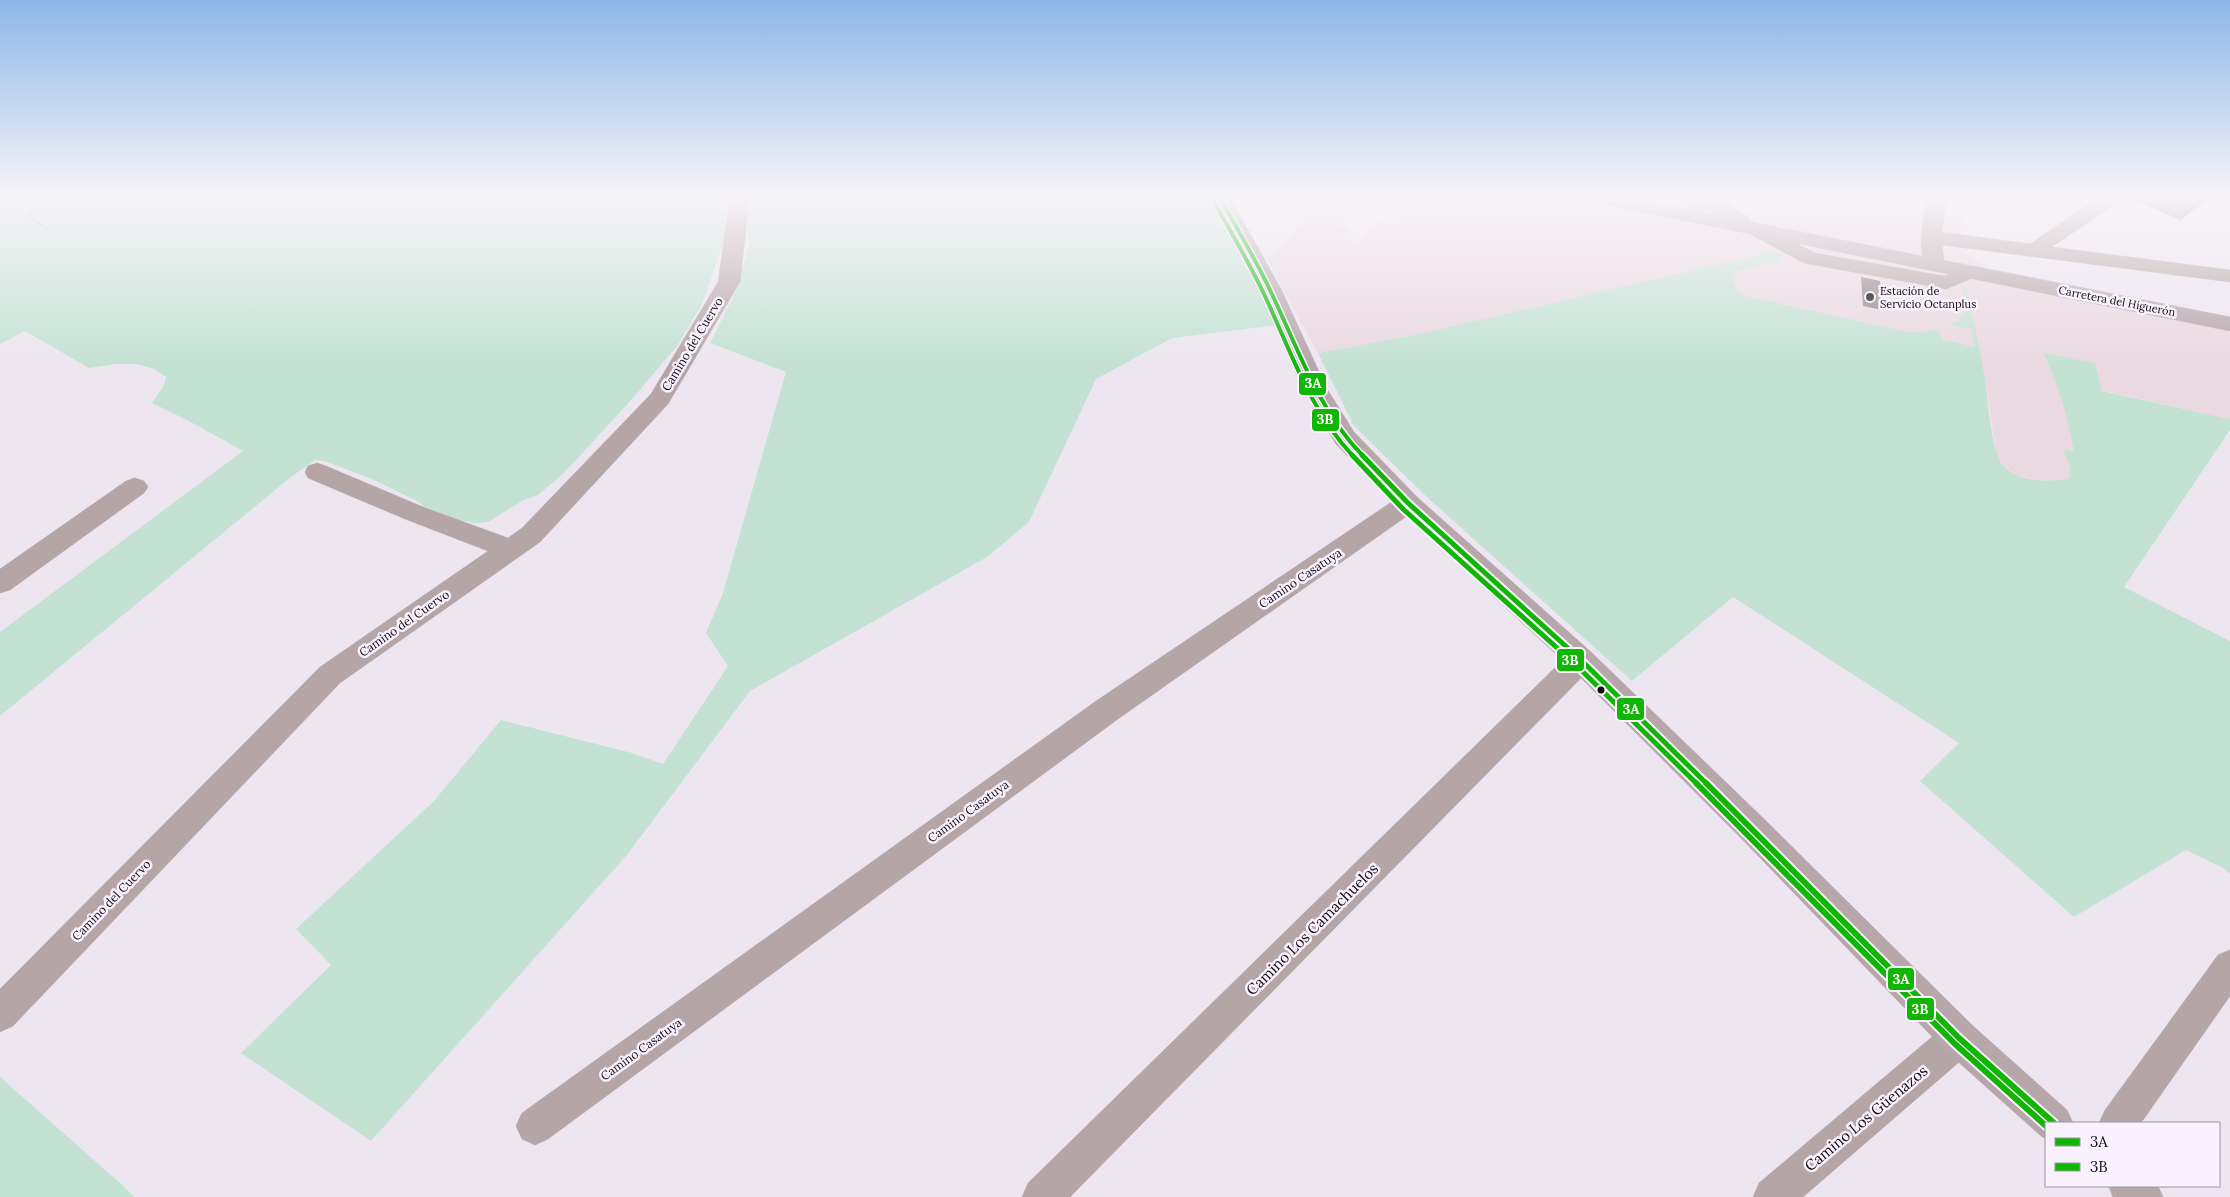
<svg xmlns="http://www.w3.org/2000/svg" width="2230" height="1197" viewBox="0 0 2230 1197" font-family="Lora,serif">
	<rect width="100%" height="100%" fill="#ede6f0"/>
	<!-- industrial -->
	<g fill="#ebd9e1">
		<polygon points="1207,196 1260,196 1250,204 1218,213"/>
		<polygon points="1401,196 1965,196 1963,221 1958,241 1962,253 1988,268 2223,316 2230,337 2230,419 2101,390 2043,353 2053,373 2064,403 2074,451 2064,449 2070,468 2069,478 2056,481 2037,480 2019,476 2004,466 1996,453 1984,371 1965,287 1962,287 1967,310 1958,321 1972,329 1976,347 1942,339 1939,329 1917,332 1903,331 1743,295 1737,291 1733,282 1736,274 1740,270 1749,267 1776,251 1414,335 1318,353 1266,257 1274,255 1317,204 1345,214 1339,225 1349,229 1343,239 1359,243 1375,220 1393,226 1415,202"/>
	</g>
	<!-- green -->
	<g fill="#c4e2d4">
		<polygon points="0,196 725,196 725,238 702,304 677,346 633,398 565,472 538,495 524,500 488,522 478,523 434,517 419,502 372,479 327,462 315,460 291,477 0,716 0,632 243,451 187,420 152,403 164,385 166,377 154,369 137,364 116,364 89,368 25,331 0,344"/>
		<polygon points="746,196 1207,196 1259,282 1279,325 1172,338 1096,379 1029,522 987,557 750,691 626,856 371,1141 241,1053 331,965 296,929 434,801 501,720 632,753 663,764 728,666 706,633 723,593 786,372 710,343 737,289 749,245"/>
		<path d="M1776,251L1781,256V260L1740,270L1736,274L1733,282L1737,291L1743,295L1903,331L1917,332L1939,329L1942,339L1975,347L1972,329L1950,325L1958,321L1967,310L1962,287H1965C1973,315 1979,345 1984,373C1988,395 1990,451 2004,466C2019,482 2049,483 2069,478L2070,468L2063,449L2074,451C2067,416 2059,384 2043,353L2095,363L2102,391L2230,419V430L2124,587L2230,641V873L2223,868L2186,850L2074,917L1920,781L1959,743L1733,597L1632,681L1430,500L1354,426L1318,353L1414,335Z"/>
		<polygon points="0,1077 120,1183 134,1197 0,1197"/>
	</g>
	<!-- building -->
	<g fill="#918283">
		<polygon points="2126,196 2213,196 2180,220"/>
		<polygon points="1861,277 1880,281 1883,310 1863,306"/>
	</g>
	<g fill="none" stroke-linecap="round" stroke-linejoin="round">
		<!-- minor casing -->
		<g stroke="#c9c4cb" stroke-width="1">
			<g id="minor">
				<polygon points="730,196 750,196 740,282 668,404 540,542 340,683 13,1026 0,1032 0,989 320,667 488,551 405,519 308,478 305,472 308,466 317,463 326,466 423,507 508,538 522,528 651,394 718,282"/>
				<polygon points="1689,196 1709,196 1701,221 1694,223 1687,221 1684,217"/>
				<path d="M1927,196H1947L1942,232L2030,244L2100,196H2124L2121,200L2052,247L2230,270V282L1942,245L1945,265L1942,269L1935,271L1928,269C1915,251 1924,217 1927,196Z"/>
				<polygon points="1753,222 1760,224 1815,253 1944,276 1964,268 1971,266 1978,268 1982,272 1978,276 1946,289 1809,264 1802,262 1746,232 1743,228 1746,224"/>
				<polygon points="135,478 144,481 148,487 144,493 10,590 0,593 0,569 126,481"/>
				<polygon points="1408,494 1417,497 1421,503 1417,509 1118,719 548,1139 535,1145 522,1139 516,1126 522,1113 1096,701 1399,497"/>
				<polygon points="1581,649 1591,652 1595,660 1591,668 1070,1197 1022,1197 1028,1183 1571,652"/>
				<polygon points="2230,950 2230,996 2141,1123 2099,1123 2105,1110 2218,955"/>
				<polygon points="1959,1020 1972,1025 1977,1038 1972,1051 1803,1197 1753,1197 1759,1183 1946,1025"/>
			</g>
		</g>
		<!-- major casing -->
		<g stroke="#c9c4cb" stroke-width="1">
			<g id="major">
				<polygon points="1209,196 1229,196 1281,289 1327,389 1354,432 1417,497 1591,652 1762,817 1972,1025 2067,1110 2073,1123 2046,1123 2046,1139 2041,1136 1946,1051 1740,837 1571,668 1399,509 1336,444 1303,389 1259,289"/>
				<polygon points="1582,196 1623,196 1717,215 1706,208 1696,196 1717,196 1748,217 1751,222 2230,317 2230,331 1592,202 1585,200"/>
				<polygon points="2109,1186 2158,1186 2163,1197 2113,1197"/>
			</g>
		</g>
		<!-- path -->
		<g stroke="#b4aaac" stroke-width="2.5" stroke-dasharray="3 2" stroke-linecap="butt">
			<polyline points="34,196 29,216 46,228"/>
			<polyline points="2171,196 2175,198"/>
		</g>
		<!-- minor -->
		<use href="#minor" fill="#b6a5a6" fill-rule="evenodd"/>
		<!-- major -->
		<use href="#major" fill="#b7a6aa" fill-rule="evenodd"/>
		<!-- bus-1-far2 casing -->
		<g stroke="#faf1fe" stroke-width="7">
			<path id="bus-1-far2" d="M1219,196C1236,227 1255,258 1270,290C1298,348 1318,410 1363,456"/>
		</g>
		<!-- bus-1-far1 casing -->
		<g stroke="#faf1fe" stroke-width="9">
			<polyline id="bus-1-far1" points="1362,455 1408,503 1581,660 1707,784"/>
		</g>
		<!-- bus-1 casing -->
		<g stroke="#faf1fe" stroke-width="10">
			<polyline id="bus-1" points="1706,783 1959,1038 2054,1123"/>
		</g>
		<!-- bus-2-far2 casing -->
		<g stroke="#faf1fe" stroke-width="7">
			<path id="bus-2-far2" d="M1213,200C1230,231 1249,262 1264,294C1290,349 1310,411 1353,456"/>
		</g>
		<!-- bus-2-far1 casing -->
		<g stroke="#faf1fe" stroke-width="9">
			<polyline id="bus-2-far1" points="1352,455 1403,509 1576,665 1697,784"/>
		</g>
		<!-- bus-2 casing -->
		<g stroke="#faf1fe" stroke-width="10">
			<polyline id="bus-2" points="1696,783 1954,1043 2046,1126"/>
		</g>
		<!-- bus-1-far2 -->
		<use href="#bus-1-far2" stroke="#11b605" stroke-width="4"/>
		<!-- bus-1-far1 -->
		<use href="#bus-1-far1" stroke="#11b605" stroke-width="5"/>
		<!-- bus-1 -->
		<use href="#bus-1" stroke="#11b605" stroke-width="6"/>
		<!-- bus-2-far2 -->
		<use href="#bus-2-far2" stroke="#11b605" stroke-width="4"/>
		<!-- bus-2-far1 -->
		<use href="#bus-2-far1" stroke="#11b605" stroke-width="5"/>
		<!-- bus-2 -->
		<use href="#bus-2" stroke="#11b605" stroke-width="6"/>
	</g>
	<!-- sky -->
	<linearGradient id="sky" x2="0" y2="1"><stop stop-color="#8db7e8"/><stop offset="0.54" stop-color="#f7f4f8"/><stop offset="1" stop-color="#f7f4f8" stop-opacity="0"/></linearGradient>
	<rect width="2230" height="364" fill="url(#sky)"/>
	<!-- markers -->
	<circle fill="#5d585f" stroke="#faf1fe" stroke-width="2" cx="1870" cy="297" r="5"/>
	<circle fill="#100c11" stroke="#faf1fe" stroke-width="2" cx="1601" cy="690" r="4.5"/>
	<g text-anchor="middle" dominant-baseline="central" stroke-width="5" stroke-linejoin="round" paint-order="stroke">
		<!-- far-poi labels -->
		<g font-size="11" fill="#100c11" stroke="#faf1fe" text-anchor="start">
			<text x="1880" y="291">Estación de<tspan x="1880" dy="13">Servicio Octanplus</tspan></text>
		</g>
		<!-- far-street labels -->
		<g font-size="11" fill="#100c11" stroke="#faf1fe">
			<text transform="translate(2117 301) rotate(11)">Carretera del Higuerón</text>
		</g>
		<!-- street labels -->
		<g font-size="12" fill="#100c11" stroke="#faf1fe">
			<text transform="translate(692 344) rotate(-59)">Camino del Cuervo</text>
			<text transform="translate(1300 578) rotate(-34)">Camino Casatuya</text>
			<text transform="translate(404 623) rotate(-35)">Camino del Cuervo</text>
			<text transform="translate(968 811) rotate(-36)">Camino Casatuya</text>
			<text transform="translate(111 900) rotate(-46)">Camino del Cuervo</text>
			<text transform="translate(641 1049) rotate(-36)">Camino Casatuya</text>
		</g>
		<!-- near-street labels -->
		<g font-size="15" fill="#100c11" stroke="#faf1fe">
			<text transform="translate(1312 929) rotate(-45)">Camino Los Camachuelos</text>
			<text transform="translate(1866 1118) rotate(-40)">Camino Los Güenazos</text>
		</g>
	</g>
	<g stroke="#faf1fe" stroke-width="2">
		<rect x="1298" y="372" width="29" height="24" rx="5" fill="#11b605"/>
		<rect x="1311" y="408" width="29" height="24" rx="5" fill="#11b605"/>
		<rect x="1556" y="648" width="29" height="24" rx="5" fill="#11b605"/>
		<rect x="1616" y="697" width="29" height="24" rx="5" fill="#11b605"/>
		<rect x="1887" y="967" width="28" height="24" rx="5" fill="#11b605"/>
		<rect x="1906" y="997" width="29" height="24" rx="5" fill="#11b605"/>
	</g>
	<g font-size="14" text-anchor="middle" font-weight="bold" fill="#fff">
		<text x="1313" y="388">3A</text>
		<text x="1325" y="424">3B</text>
		<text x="1570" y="665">3B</text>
		<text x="1631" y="714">3A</text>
		<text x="1901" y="984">3A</text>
		<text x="1920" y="1014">3B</text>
	</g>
	<!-- legend -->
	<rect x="2045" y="1122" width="175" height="65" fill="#faf1fe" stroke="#9c959f"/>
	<rect x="2055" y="1138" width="25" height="8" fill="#11b605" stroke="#9c959f"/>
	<text x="2090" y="1147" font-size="15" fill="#100c11">3A</text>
	<rect x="2055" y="1163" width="25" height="8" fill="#11b605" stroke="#9c959f"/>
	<text x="2090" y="1172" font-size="15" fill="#100c11">3B</text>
</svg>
